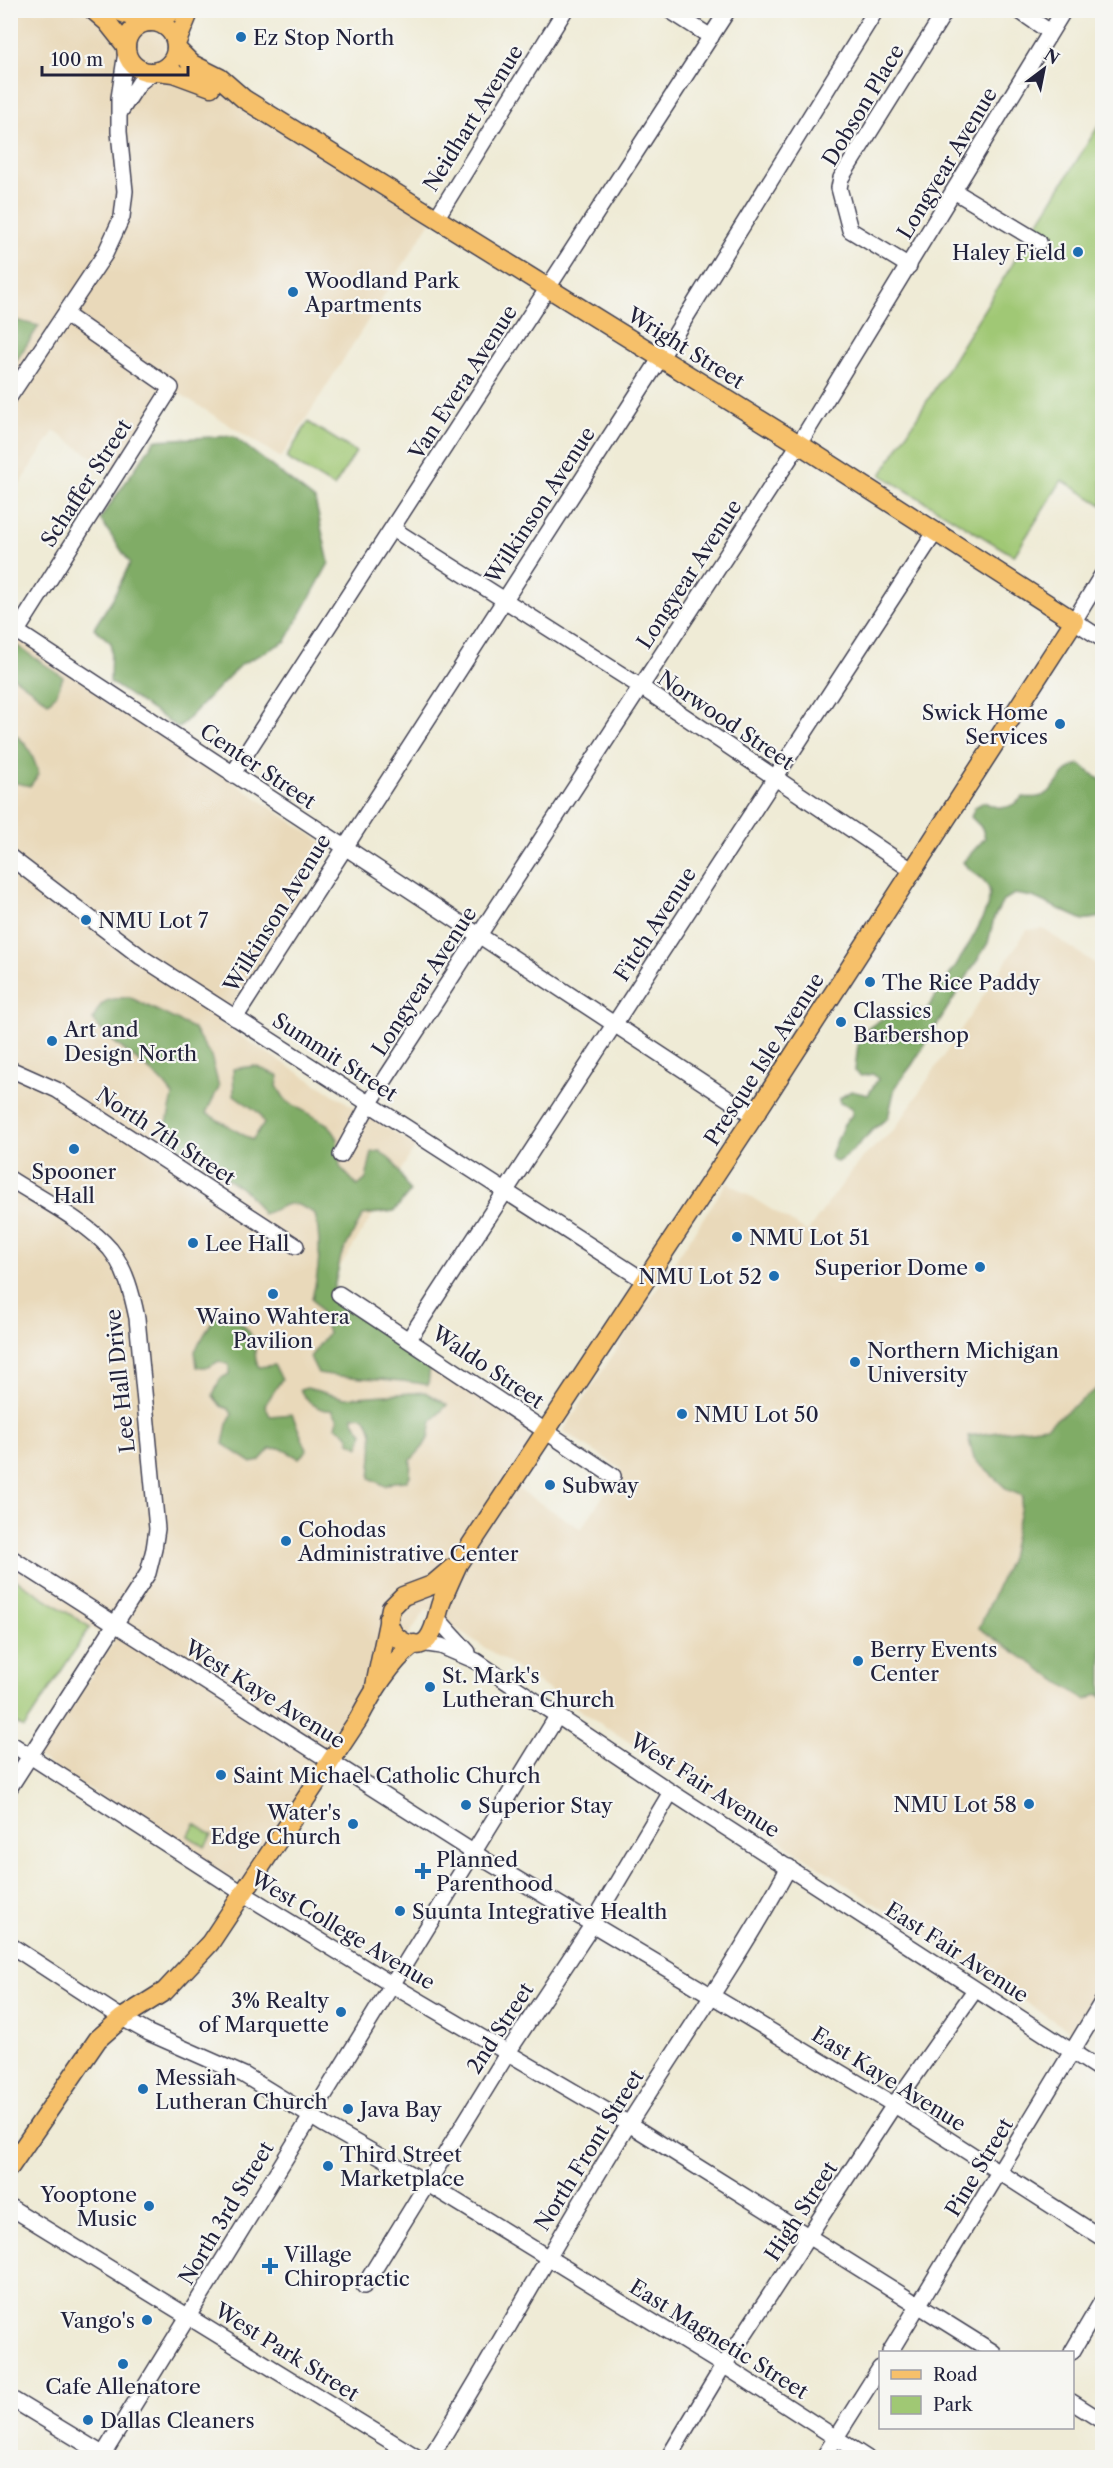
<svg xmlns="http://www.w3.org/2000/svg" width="1113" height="2468" viewBox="0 0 1113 2468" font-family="'Libre Caslon Text',serif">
	<rect width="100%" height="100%" fill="#f6f6f2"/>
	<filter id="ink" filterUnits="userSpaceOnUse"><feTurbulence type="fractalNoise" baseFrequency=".0167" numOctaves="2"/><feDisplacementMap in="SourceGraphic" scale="12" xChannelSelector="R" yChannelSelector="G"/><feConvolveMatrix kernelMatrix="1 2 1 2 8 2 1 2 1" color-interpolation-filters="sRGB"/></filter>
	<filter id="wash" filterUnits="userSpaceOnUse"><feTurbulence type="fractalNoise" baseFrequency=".008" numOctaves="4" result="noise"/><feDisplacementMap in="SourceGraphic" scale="24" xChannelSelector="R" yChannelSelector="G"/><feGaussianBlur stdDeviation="1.35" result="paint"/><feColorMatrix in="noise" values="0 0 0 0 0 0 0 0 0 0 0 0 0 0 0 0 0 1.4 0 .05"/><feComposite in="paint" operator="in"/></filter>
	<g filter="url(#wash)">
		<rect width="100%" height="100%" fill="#efebd6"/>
		<!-- built -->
		<g fill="#e9d9ba">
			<polygon points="11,11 187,11 163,50 431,221 281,458 171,388 117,474 54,431 11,498"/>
			<polygon points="10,632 331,848 221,1024 416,1146 323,1294 546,1430 512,1485 581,1529 621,1469 563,1431 727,1182 807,1232 861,1159 895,1129 1027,930 1043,929 1102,968 1102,1996 1077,2036 426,1609 242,1885 37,1757 114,1642 11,1576"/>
		</g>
		<!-- green -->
		<g fill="#a0c874" stroke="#617558" stroke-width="1.5">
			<polygon points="1102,120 1102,505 1062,480 1014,556 881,475"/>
			<polygon points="308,422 356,452 334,487 286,458"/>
			<polygon points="10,1576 90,1627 24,1728 11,1720"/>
			<polygon points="195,1824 212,1835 205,1847 188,1836"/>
		</g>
		<!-- forest -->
		<g fill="#80ac66" stroke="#516750" stroke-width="1.5">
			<polygon points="11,319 39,326 11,369 10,319"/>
			<polygon points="233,436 315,500 329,563 286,641 240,665 179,728 110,682 111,643 94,628 113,598 130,563 100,519 155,440"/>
			<polygon points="10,641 63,677 56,695 48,702 11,675"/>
			<path d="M11,732C30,744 31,753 39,774L30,786L11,782Z"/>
			<path d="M1079,764L1102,781V917L1083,920L1033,897L1014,894L1003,901L994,918L988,943L912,1065L895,1087L888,1118C868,1130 857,1151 837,1162L830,1157L844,1124L852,1115V1108L840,1103V1098L851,1091L868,1095L878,1079L873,1074L861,1076L855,1071L859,1035C879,1021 900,1001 925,1012C940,989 996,912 989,889C985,876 970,873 963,862L985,838L982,828L971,817L975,807L984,802C1001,811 1010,809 1023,797C1060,802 1052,774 1079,764Z"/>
			<path d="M129,997L193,1028L211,1056L219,1087L206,1113L252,1140L264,1124L259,1113L234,1095L233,1069L255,1066L279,1076L277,1086L286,1101L329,1125L337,1137L340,1167L358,1186L366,1179L372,1152L380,1151L394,1163L410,1192L394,1211L363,1215L341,1256L334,1288L345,1304L430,1367L428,1385C391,1377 355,1380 318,1373L310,1357L328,1333L321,1312L312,1298C320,1269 322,1243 315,1214C286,1196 291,1205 263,1214L247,1192L170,1141L165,1132L173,1096C153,1065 115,1050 93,1020C101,998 108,999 129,997Z"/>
			<path d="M228,1314C241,1322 254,1332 255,1348C256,1356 254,1360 259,1367L274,1365L282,1379L265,1405L270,1416L292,1414L307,1450L299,1458L280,1448L270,1449L259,1461L252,1463L223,1444L227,1424L232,1414L229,1409L221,1406L213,1396L220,1379L229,1374V1365L219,1361L209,1367H197L195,1351L215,1316Z"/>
			<polygon points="1102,1385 1102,1698 1099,1694 1086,1700 979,1628 1010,1558 1023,1496 1008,1490 974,1459 968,1436 1047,1426"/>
			<path d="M307,1388L344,1398L425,1392L447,1405L432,1421L429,1437L423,1447L411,1460L410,1476L407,1481L393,1482L385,1486L370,1478C371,1461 381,1412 353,1416V1420L363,1433L359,1447L350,1442L348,1435L336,1426L338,1419L332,1410C320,1412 306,1401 300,1390Z"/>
		</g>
	</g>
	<g filter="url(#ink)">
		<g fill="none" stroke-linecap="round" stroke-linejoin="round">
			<!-- minor casing -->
			<g stroke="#414052" stroke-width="18">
				<g id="minor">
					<polyline points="669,10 711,37"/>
					<polyline points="1018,10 1050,32"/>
					<polyline points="120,112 139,83 153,72"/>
					<polyline points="954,191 1039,242"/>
					<polyline points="437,217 565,10"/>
					<polyline points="909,266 850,230 839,188 841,178 946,10"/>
					<polyline points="10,396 105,254 122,217 125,191 119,132 119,98 126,52"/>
					<polyline points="393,529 641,687 913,871"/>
					<polyline points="1102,575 1074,621 1102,639"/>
					<polyline points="10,627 754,1116"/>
					<polyline points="17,631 171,388 66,315"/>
					<polyline points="232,775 728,10"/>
					<polyline points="10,857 141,957 645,1281"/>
					<polyline points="235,1018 660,359 876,10"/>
					<polyline points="10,1069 57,1090 296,1246"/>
					<polyline points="341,1155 369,1104 799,444 1064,10"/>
					<path d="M10,1179C41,1199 87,1222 110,1249C126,1269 132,1294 137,1318L157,1529L154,1549L148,1573L10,1787"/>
					<polyline points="339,1294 613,1476"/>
					<polyline points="409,1339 936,531"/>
					<polyline points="10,1557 487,1861 901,2109 1102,2238"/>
					<polyline points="438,1619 468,1652"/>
					<polyline points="421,1643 441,1646 476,1661 671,1792 1102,2071"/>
					<polyline points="10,1743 244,1894 404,1992 629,2124 993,2352"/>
					<polyline points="10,1945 122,2018 149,2033 244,2075 325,2125 420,2179 731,2370 867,2458"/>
					<polyline points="10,2207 418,2458"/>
					<polyline points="364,2286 512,2046 587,1933 671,1792"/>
					<polyline points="890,2352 1102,2002"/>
					<polyline points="1072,2352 1102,2301"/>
					<polyline points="10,2398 109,2458"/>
					<polyline points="1072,2402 1102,2421"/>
					<polyline points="101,2458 558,1715"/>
					<path d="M430,2458C497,2351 556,2240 623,2133C678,2045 739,1959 789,1867"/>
					<polyline points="668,2458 719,2373 894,2105 975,1990"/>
					<polyline points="823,2458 880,2368"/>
				</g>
			</g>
			<!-- major casing -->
			<g stroke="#414052" stroke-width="21">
				<g id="major">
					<polyline points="93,10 107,22 126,46"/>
					<polyline points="115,10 145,22"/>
					<circle cx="151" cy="47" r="25"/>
					<polyline points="149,22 161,19 174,10"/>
					<polyline points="176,44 190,10"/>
					<path d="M176,48L192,64L220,78L244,99L799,444L1074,621L754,1116L458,1564C452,1577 446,1590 441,1603C435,1620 433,1657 402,1641C393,1636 389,1628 388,1618"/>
					<polyline points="157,71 173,73 211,87"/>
					<polyline points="375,1686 391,1608 403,1596 432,1585 452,1568"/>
					<path d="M10,2167L98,2039L122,2018L165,1991L210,1943L358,1720C373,1692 389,1664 414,1644"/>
				</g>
			</g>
			<!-- minor -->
			<use href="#minor" stroke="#fff" stroke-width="15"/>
			<!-- major -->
			<use href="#major" stroke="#f6c06b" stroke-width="18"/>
		</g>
	</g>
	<!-- markers -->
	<g fill="#1f6fb2" stroke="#f6f6f2" stroke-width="2">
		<circle cx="241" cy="37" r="6"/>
		<circle cx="1078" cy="252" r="6"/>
		<circle cx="293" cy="292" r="6"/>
		<circle cx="1060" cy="724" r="6"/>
		<circle cx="86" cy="920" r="6"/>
		<circle cx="870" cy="982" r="6"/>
		<circle cx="841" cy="1022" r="6"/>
		<circle cx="52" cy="1041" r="6"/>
		<circle cx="74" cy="1149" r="6"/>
		<circle cx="737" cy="1237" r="6"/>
		<circle cx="193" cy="1243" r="6"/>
		<circle cx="980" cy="1267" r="6"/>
		<circle cx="774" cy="1276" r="6"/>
		<circle cx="273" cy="1294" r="6"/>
		<circle cx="855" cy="1362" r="6"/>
		<circle cx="682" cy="1414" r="6"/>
		<circle cx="550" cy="1485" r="6"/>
		<circle cx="286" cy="1541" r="6"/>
		<circle cx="858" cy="1661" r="6"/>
		<circle cx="430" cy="1687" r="6"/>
		<circle cx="221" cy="1775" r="6"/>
		<circle cx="1029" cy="1804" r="6"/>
		<circle cx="466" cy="1805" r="6"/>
		<circle cx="353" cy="1824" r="6"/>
		<path d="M420 1862h6v6h6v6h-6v6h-6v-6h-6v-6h6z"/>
		<circle cx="400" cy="1911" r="6"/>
		<circle cx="341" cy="2012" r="6"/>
		<circle cx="143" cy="2089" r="6"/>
		<circle cx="348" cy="2109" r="6"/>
		<circle cx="328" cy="2166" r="6"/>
		<circle cx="149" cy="2206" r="6"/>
		<path d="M267 2257h6v6h6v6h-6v6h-6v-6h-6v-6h6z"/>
		<circle cx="147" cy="2320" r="6"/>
		<circle cx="123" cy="2364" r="6"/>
		<circle cx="88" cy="2420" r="6"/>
	</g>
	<g text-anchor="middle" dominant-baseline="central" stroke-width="4.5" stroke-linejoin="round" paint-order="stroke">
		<!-- poi labels -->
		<g font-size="21" fill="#22223b" stroke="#f6f6f2" text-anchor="start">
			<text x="253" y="37">Ez Stop North</text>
			<text x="1066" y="252" text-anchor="end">Haley Field</text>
			<text x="305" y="280">Woodland Park<tspan x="305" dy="24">Apartments</tspan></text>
			<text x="1048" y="712" text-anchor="end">Swick Home<tspan x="1048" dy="24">Services</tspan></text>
			<text x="98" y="920">NMU Lot 7</text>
			<text x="882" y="982">The Rice Paddy</text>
			<text x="853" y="1010">Classics<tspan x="853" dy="24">Barbershop</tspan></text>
			<text x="64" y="1029">Art and<tspan x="64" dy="24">Design North</tspan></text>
			<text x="74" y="1171" text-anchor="middle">Spooner<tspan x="74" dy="24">Hall</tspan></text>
			<text x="749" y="1237">NMU Lot 51</text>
			<text x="205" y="1243">Lee Hall</text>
			<text x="968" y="1267" text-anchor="end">Superior Dome</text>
			<text x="762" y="1276" text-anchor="end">NMU Lot 52</text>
			<text x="273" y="1316" text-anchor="middle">Waino Wahtera<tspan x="273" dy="24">Pavilion</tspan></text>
			<text x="867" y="1350">Northern Michigan<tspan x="867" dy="24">University</tspan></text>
			<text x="694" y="1414">NMU Lot 50</text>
			<text x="562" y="1485">Subway</text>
			<text x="298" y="1529">Cohodas<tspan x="298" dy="24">Administrative Center</tspan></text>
			<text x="870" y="1649">Berry Events<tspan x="870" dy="24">Center</tspan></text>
			<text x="442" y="1675">St. Mark's<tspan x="442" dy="24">Lutheran Church</tspan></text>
			<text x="233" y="1775">Saint Michael Catholic Church</text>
			<text x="1017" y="1804" text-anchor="end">NMU Lot 58</text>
			<text x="478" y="1805">Superior Stay</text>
			<text x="341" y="1812" text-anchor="end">Water's<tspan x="341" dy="24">Edge Church</tspan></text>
			<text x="436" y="1859">Planned<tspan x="436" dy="24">Parenthood</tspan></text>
			<text x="412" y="1911">Suunta Integrative Health</text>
			<text x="329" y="2000" text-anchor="end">3% Realty<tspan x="329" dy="24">of Marquette</tspan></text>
			<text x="155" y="2077">Messiah<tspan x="155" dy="24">Lutheran Church</tspan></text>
			<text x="360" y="2109">Java Bay</text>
			<text x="340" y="2154">Third Street<tspan x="340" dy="24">Marketplace</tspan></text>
			<text x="137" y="2194" text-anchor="end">Yooptone<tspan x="137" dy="24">Music</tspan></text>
			<text x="284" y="2254">Village<tspan x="284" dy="24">Chiropractic</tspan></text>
			<text x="135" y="2320" text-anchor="end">Vango's</text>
			<text x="123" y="2386" text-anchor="middle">Cafe Allenatore</text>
			<text x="100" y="2420">Dallas Cleaners</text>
		</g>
		<!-- street labels -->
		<g font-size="21" fill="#22223b" stroke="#f6f6f2">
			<text transform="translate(863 105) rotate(-59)">Dobson Place</text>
			<text transform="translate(473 118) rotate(-58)">Neidhart Avenue</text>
			<text transform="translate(947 163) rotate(-59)">Longyear Avenue</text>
			<text transform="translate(686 348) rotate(32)">Wright Street</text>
			<text transform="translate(463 382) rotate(-57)">Van Evera Avenue</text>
			<text transform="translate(86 483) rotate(-57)">Schaffer Street</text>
			<text transform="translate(540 505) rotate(-57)">Wilkinson Avenue</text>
			<text transform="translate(689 574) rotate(-57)">Longyear Avenue</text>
			<text transform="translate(726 720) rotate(34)">Norwood Street</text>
			<text transform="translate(258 766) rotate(34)">Center Street</text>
			<text transform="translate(277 913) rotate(-58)">Wilkinson Avenue</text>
			<text transform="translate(655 924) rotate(-57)">Fitch Avenue</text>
			<text transform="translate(424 981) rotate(-57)">Longyear Avenue</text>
			<text transform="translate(335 1057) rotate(33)">Summit Street</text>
			<text transform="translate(764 1059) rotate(-57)">Presque Isle Avenue</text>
			<text transform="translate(166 1136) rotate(33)">North 7th Street</text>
			<text transform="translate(488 1367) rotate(34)">Waldo Street</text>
			<text transform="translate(120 1381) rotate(-96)">Lee Hall Drive</text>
			<text transform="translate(265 1694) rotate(32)">West Kaye Avenue</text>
			<text transform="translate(705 1785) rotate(33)">West Fair Avenue</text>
			<text transform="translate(343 1930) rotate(31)">West College Avenue</text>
			<text transform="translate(957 1952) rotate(33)">East Fair Avenue</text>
			<text transform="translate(500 2028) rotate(-57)">2nd Street</text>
			<text transform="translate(889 2079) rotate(32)">East Kaye Avenue</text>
			<text transform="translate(589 2150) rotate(-58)">North Front Street</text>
			<text transform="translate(979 2167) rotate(-59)">Pine Street</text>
			<text transform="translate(801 2211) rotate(-57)">High Street</text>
			<text transform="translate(226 2213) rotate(-59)">North 3rd Street</text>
			<text transform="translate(719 2339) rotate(32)">East Magnetic Street</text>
			<text transform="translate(287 2352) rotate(32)">West Park Street</text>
		</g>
	</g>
	<!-- margin -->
	<rect width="1113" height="2468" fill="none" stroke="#f6f6f2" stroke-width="36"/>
	<!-- legend -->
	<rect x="879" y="2351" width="195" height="78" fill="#f6f6f2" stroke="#a1a1a9" stroke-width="1.5"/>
	<rect x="891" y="2370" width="30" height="9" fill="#f6c06b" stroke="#a1a1a9" stroke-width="1.5"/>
	<text x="933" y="2381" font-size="18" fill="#22223b">Road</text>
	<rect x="891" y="2396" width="30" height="18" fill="#a0c874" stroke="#a1a1a9" stroke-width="1.5"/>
	<text x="933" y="2411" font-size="18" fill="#22223b">Park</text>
	<!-- north arrow -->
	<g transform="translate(1044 69) rotate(32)" stroke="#f6f6f2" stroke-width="4.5" paint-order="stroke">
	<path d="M0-4.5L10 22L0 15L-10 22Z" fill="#22223b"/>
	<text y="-9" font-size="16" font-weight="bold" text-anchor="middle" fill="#22223b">N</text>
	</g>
	<!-- scale -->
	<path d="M42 66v9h146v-9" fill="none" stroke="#22223b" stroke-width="3"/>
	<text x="51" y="66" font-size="18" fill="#22223b" stroke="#f6f6f2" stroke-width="4.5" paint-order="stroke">100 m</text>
</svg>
